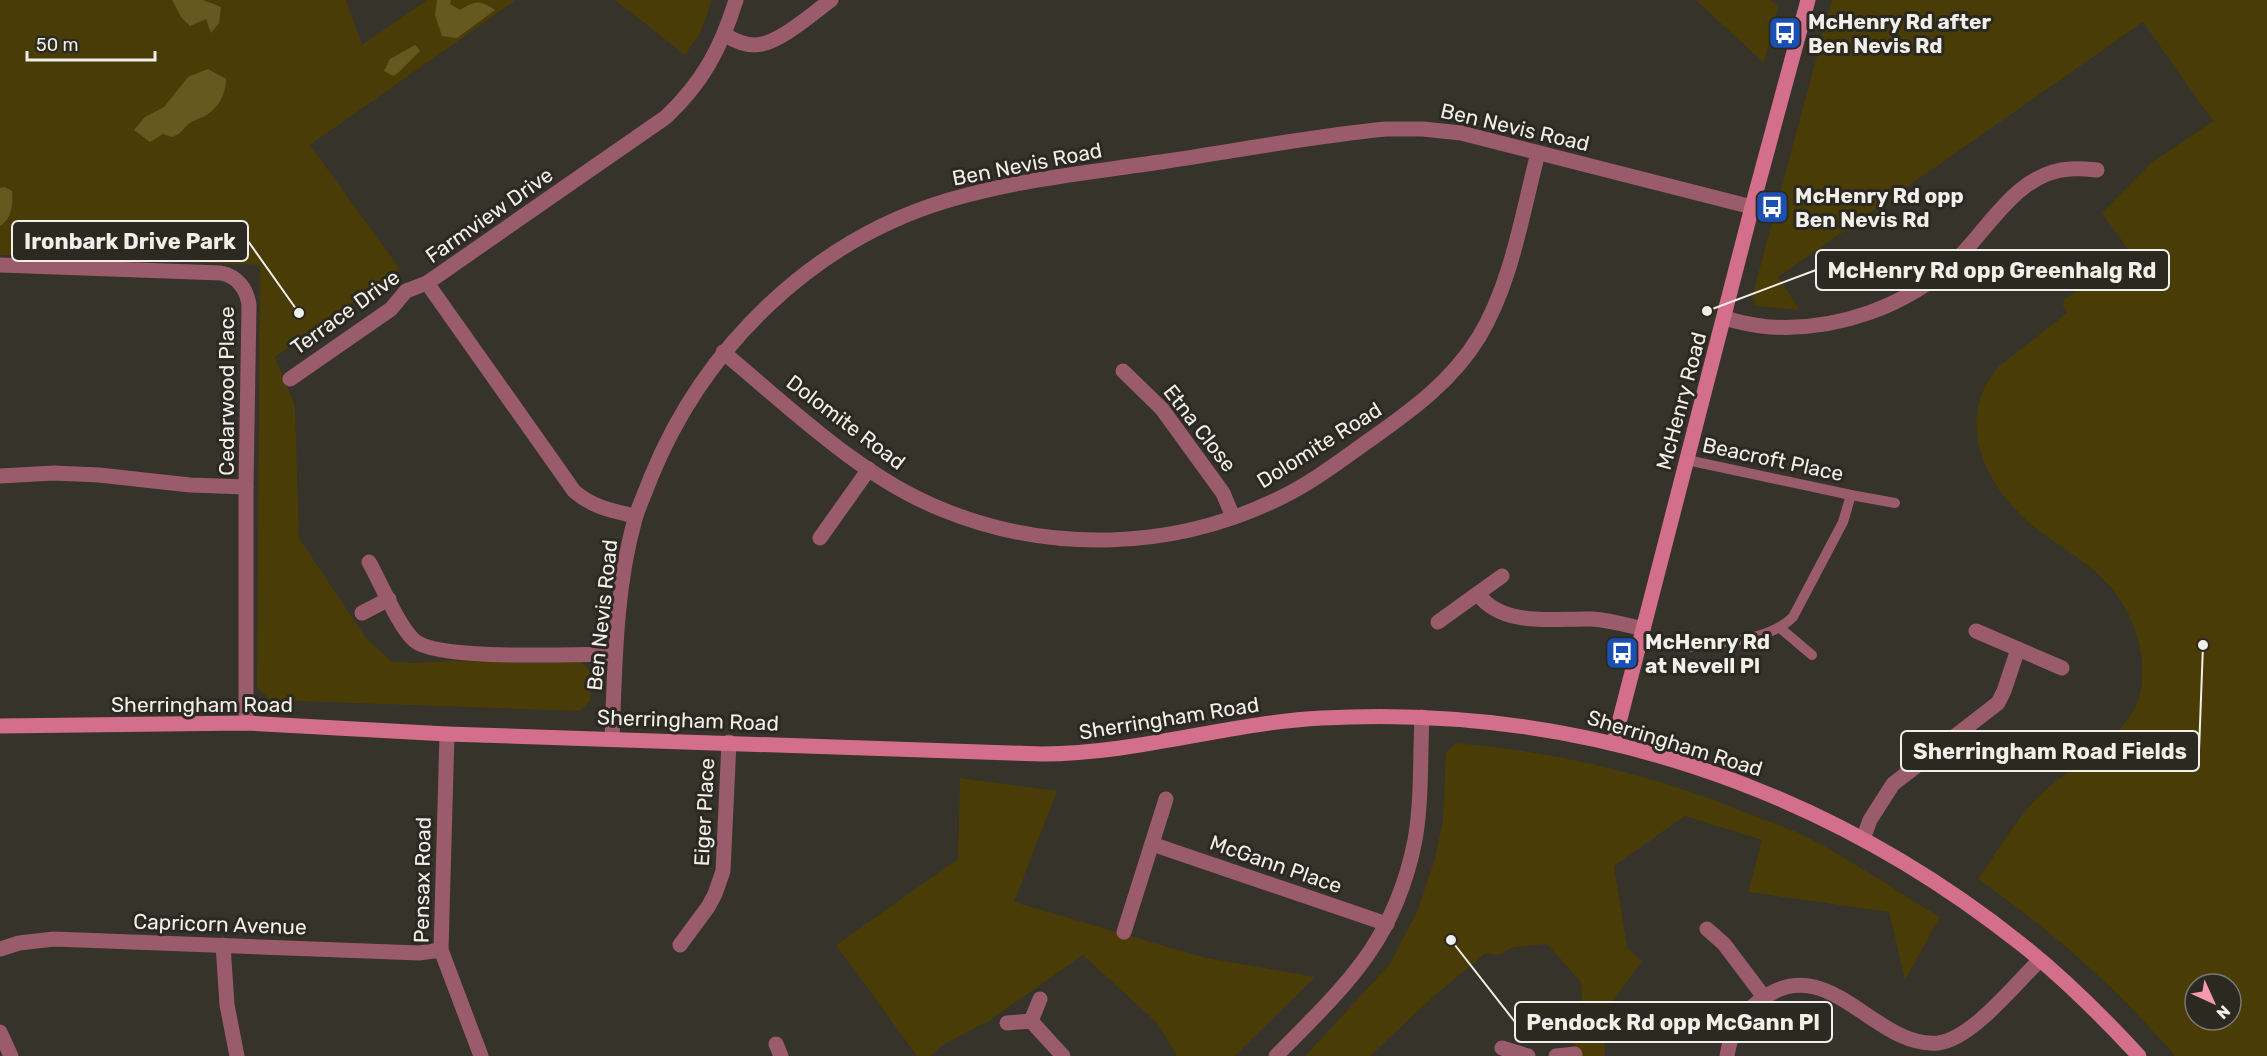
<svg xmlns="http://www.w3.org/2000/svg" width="2267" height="1056" viewBox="0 0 2267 1056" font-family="Rubik,sans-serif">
	<rect width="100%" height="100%" fill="#35332a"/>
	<!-- green -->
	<g fill="#493c07" fill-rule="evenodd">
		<polygon points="0,0 346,0 362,45 427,0 516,0 310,145 400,269 275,357 295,406 299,538 366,638 391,661 410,663 453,661 581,662 591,672 590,701 580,711 270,700 257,687 260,265 0,255"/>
		<polygon points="615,0 712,0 701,31 685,55"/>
		<polygon points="1696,0 1771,0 1778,7 1764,63"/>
		<path d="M1832,0H2267V1056H2175C2116,987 2052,931 1978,879C1997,852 2014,822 2037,798C2069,766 2125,742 2139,697C2150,659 2134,612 2107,583C2086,560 2056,545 2032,525C1985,486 1953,420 1998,367L2067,313L2063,306L2064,300L2130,252L2102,213L2151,163L2213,121L2143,22L1778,277L1800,310L1756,306L1752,297ZM2195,984H2231V1020H2195Z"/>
		<path d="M1456,743C1557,752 1651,774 1744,812C1765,820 1787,827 1807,837C1853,861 1896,891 1940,917L1905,980L1889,912L1748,892L1762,840L1685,816L1614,866L1627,947L1642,961L1604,1013L1605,1056H1576L1574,1035H1546L1582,1003L1581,982L1547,944L1514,947L1498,955L1486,953L1434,996L1370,1056H1305L1390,964L1418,909L1435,858L1443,820L1446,753Z"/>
		<polygon points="960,778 1057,791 1014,902 1202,957 1315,977 1235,1056 1177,1056 1157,1023 1083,955 987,1022 944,1044 931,1056 917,1056 836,945 958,859"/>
	</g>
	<!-- forest -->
	<g fill="#675820">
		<polygon points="172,0 203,0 221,7 219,23 211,33 206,19 190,26 181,17"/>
		<path d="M437,0H451L450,4L460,10C475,1 480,0 495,10L457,38L442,36L435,15Z"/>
		<polygon points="415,45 420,51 398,73 393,76 384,71 390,59"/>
		<path d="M208,69L226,79C226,95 218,109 203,117C199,119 194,120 190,123C182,129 183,133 172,137L163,134L150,142L134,130L145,117L164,107L188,77Z"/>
		<path d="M5,187L12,191C13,205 12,218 0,226V188Z"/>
	</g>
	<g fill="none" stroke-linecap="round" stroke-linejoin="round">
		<!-- lane -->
		<g stroke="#9a5b6b" stroke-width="10">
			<polyline points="1687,460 1851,495 1895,503"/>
			<polyline points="1780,628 1812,655"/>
			<path d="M1689,647C1722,642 1769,641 1793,617L1843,522L1851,495"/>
		</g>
		<!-- street -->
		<g stroke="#9a5b6b" stroke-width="15">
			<path d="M725,35C735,41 744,45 755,45C778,45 813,13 831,0"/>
			<path d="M0,265L221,273C237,276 247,289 249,305L246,487V723"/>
			<polyline points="21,265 22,236"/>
			<path d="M427,283L574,491C592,507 612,511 635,516"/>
			<path d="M1724,318C1739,322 1754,326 1770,327C1836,331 1906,307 1955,261C1989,229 2017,172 2070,169C2079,168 2088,169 2097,170"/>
			<path d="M723,352C789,407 861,477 941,509C1050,554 1175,550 1280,498C1313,482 1341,460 1371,439C1412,410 1452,381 1479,337C1512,282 1522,214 1538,153"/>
			<polyline points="1123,371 1162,409 1223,493 1233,517"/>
			<path d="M290,379L391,309L406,291L427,283L666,117C703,82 721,48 736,0"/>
			<polyline points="0,476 54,473 99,475 190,485 246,487"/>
			<polyline points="820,538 869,469"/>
			<path d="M369,562C380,581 399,628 415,641C439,661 578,654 615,654"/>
			<path d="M1478,594C1503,628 1555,618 1592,619C1610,620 1626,625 1643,629"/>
			<polyline points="362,613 389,599"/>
			<polyline points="1438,622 1502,576"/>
			<polyline points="1976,631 2062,668"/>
			<polyline points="447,734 441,950 481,1056"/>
			<path d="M612,739C615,666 615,590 635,519C639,505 646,491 651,477C704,347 813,240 949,200C1020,179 1094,172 1167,161C1240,150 1313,136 1386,129H1423L1461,133L1752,207"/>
			<polyline points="1863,839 1870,820 1893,784 1998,703 2004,691 2018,649"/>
			<polyline points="1152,844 1387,924"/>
			<polyline points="1707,929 1724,944 1764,997"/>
			<polyline points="1124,932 1166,799"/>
			<polyline points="223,945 227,1005 237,1056"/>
			<polyline points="680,945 708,907 715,894 723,871 729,742"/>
			<polyline points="0,949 19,943 54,939 419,953 441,950"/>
			<polyline points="1031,1021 1040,999"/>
			<polyline points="1007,1023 1031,1021 1063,1056"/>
			<polyline points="0,1032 11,1056"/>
			<polyline points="776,1044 781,1056"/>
			<polyline points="1502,1048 1528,1056"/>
			<path d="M1276,1056C1345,986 1395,942 1415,840C1422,801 1420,756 1422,717"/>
			<polyline points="1556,1056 1575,1054"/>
			<path d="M1727,1056C1730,1034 1740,1016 1758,1002C1827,946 1874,1049 1938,1043C1972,1039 2015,984 2040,960"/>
		</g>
		<!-- secondary -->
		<g stroke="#d36f8b" stroke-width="15">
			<path d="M0,726L246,723L447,734L1042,754C1137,754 1227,723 1322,718C1578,704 1821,785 2021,944C2064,978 2103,1017 2139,1056"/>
			<polyline points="1614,742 1752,207 1808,0"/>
		</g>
	</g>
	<!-- icons -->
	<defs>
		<g id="bus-square" transform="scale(1.725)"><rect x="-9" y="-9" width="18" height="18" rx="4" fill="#1a4fb4" stroke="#2b2920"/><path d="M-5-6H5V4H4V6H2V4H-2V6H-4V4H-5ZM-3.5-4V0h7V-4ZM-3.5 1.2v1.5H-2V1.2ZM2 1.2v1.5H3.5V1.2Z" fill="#fff"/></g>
	</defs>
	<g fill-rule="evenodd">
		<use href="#bus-square" x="1785" y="33"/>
		<use href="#bus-square" x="1772" y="207"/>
		<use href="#bus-square" x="1622" y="653"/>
	</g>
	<g text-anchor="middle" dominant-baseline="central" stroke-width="6" stroke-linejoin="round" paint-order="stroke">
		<!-- poi labels -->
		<g font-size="21" font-weight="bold" fill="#f0efe9" stroke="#2b2920" text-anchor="start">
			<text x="1808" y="21">McHenry Rd after<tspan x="1808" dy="24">Ben Nevis Rd</tspan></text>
			<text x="1795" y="195">McHenry Rd opp<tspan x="1795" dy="24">Ben Nevis Rd</tspan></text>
			<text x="1645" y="641">McHenry Rd<tspan x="1645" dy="24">at Nevell Pl</tspan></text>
		</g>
		<!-- street labels -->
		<g font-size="21" fill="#f0efe9" stroke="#2b2920">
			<text transform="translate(1515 127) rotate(13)">Ben Nevis Road</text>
			<text transform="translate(1027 164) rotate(-11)">Ben Nevis Road</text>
			<text transform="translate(489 215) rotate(-35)">Farmview Drive</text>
			<text transform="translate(345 312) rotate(-36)">Terrace Drive</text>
			<text transform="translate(226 391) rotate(-90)">Cedarwood Place</text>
			<text transform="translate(1681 401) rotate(-75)">McHenry Road</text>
			<text transform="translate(846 422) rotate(37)">Dolomite Road</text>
			<text transform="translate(1200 428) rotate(52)">Etna Close</text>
			<text transform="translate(1319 445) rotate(-32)">Dolomite Road</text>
			<text transform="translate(1773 459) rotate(12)">Beacroft Place</text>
			<text transform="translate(602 615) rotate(-84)">Ben Nevis Road</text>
			<text x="202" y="704">Sherringham Road</text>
			<text transform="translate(1169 718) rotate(-9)">Sherringham Road</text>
			<text transform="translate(688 720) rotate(2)">Sherringham Road</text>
			<text transform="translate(1675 743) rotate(17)">Sherringham Road</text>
			<text transform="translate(704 812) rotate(-87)">Eiger Place</text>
			<text transform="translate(1276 864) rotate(19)">McGann Place</text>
			<text transform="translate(422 880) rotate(-89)">Pensax Road</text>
			<text transform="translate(220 924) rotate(2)">Capricorn Avenue</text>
		</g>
	</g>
	<!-- callouts -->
	<path fill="none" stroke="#f0efe9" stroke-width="2" d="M299 313L248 241M1707 311L1816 270M2203 645L2199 751M1451 940L1515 1022"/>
	<g fill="#f0efe9" stroke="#2b2920" stroke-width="2">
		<circle cx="299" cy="313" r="6"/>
		<circle cx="1707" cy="311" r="6"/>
		<circle cx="2203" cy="645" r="6"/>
		<circle cx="1451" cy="940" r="6"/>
	</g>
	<g fill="#2b2920" stroke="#f0efe9" stroke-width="2">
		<rect x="12" y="221" width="236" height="40" rx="6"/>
		<rect x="1816" y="250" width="353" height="40" rx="6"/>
		<rect x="1901" y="731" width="298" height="40" rx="6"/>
		<rect x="1515" y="1002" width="317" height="40" rx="6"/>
	</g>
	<g font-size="22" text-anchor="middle" font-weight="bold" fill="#f0efe9">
		<text x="130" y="249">Ironbark Drive Park</text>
		<text x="1992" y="278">McHenry Rd opp Greenhalg Rd</text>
		<text x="2050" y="759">Sherringham Road Fields</text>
		<text x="1673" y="1030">Pendock Rd opp McGann Pl</text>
	</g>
	<!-- north arrow -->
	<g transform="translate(2213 1002) rotate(135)"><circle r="28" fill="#2b2920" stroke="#7a7870" stroke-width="1.5"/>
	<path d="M0-4.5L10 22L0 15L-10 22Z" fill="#f29aae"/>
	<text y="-9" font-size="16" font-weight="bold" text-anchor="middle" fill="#f0efe9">N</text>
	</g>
	<!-- scale -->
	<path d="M27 51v9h128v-9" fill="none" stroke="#f0efe9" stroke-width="3"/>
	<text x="36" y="51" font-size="18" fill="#f0efe9" stroke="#2b2920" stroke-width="4.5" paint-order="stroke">50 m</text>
</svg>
